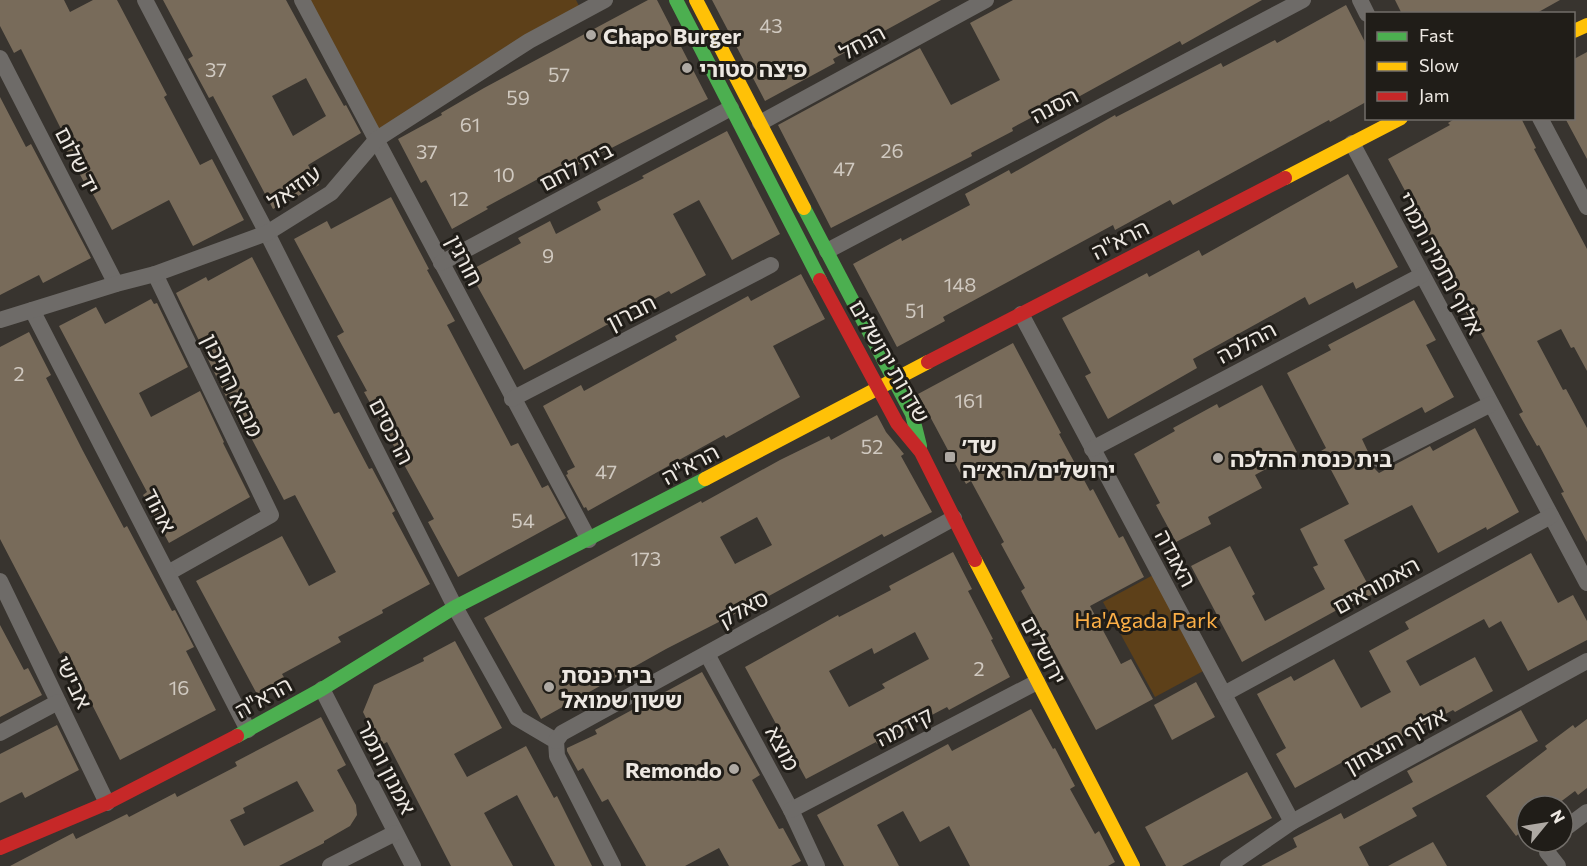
<svg xmlns="http://www.w3.org/2000/svg" width="1587" height="866" viewBox="0 0 1587 866" font-family="Commissioner,'Noto Sans Hebrew',sans-serif">
	<rect width="100%" height="100%" fill="#38342f"/>
	<!-- green -->
	<g fill="#5d4019">
		<polygon points="309,0 576,0 582,12 378,129"/>
		<polygon points="1155,574 1207,669 1155,697 1103,602"/>
	</g>
	<!-- building -->
	<g fill="#786b5a" fill-rule="evenodd">
		<polygon points="0,0 64,0 70,12 93,0 117,0 167,95 164,97 200,165 212,159 244,220 193,246 169,200 112,230 86,181 84,182 67,151 71,149 21,49 14,53 0,26"/>
		<path d="M163,0H286L325,72L344,106L346,105L361,133L308,165L319,185L273,209L213,96L209,98L188,59L193,56ZM306,78L326,116L293,136L272,96Z"/>
		<polygon points="648,0 657,0 708,99 578,165 575,161 539,181 538,179 486,207 488,209 452,229 426,180 421,183 398,139 442,115 441,113 484,88"/>
		<polygon points="712,0 941,0 833,59 835,63 765,101"/>
		<polygon points="1013,0 1262,0 1182,45 1180,41 1060,107 1059,103 1012,128 1013,131 971,153 972,156 831,228 778,125 920,48 951,105 1000,80 970,23"/>
		<polygon points="1395,0 1560,0 1535,14 1402,14"/>
		<polygon points="1346,5 1366,44 1366,102 1330,122 1329,120 1173,205 1170,200 1115,230 1113,225 943,317 945,321 897,347 853,264 901,238 902,241 970,205 965,194 1009,170 1011,174 1115,115 1116,117 1221,63 1223,67 1275,40 1277,43"/>
		<polygon points="1587,52 1587,159 1565,118 1574,118 1574,59"/>
		<polygon points="0,97 26,147 31,144 91,258 43,283 39,275 0,295"/>
		<polygon points="1456,118 1521,118 1536,148 1534,149 1587,249 1587,371 1574,347 1571,348 1561,329 1537,341 1563,390 1566,389 1587,428 1587,542 1561,493 1564,492 1539,445 1537,446 1519,414 1523,412 1474,320 1471,322 1429,245 1433,243 1388,159 1450,125 1448,123"/>
		<polygon points="727,131 780,234 732,260 699,200 673,214 706,275 671,294 669,291 524,370 469,271 521,243 518,238 550,221 556,234 601,210 597,202 644,178 642,176"/>
		<polygon points="1348,174 1398,267 1356,289 1353,282 1309,305 1305,297 1193,359 1197,368 1108,419 1085,376 1091,373 1062,318 1147,273 1149,277 1199,250 1202,256"/>
		<polygon points="391,197 429,269 427,270 455,321 447,325 511,446 518,443 542,488 548,485 566,518 458,577 428,522 434,519 364,392 367,391 337,336 344,332 294,239 327,221 331,229"/>
		<polygon points="252,257 334,414 339,412 369,469 372,468 395,511 392,513 430,584 382,610 383,613 338,637 341,642 282,674 285,679 257,694 196,581 282,536 309,586 336,572 295,495 284,500 247,430 243,432 176,293 206,277 208,281"/>
		<polygon points="801,274 825,319 773,346 800,397 726,438 724,435 679,460 588,511 586,507 584,508 566,475 568,474 567,471 575,467 543,406 581,385 584,391 677,340 675,336 748,296 751,301"/>
		<polygon points="151,299 154,304 157,303 188,367 139,393 151,417 200,391 224,442 223,443 250,497 169,543 143,495 147,492 59,326 96,307 105,324"/>
		<polygon points="1414,300 1436,340 1426,345 1454,397 1425,413 1422,407 1362,439 1370,456 1370,464 1379,473 1430,446 1433,451 1475,428 1519,512 1487,530 1486,527 1438,553 1412,505 1344,540 1373,594 1338,613 1337,610 1242,662 1191,566 1230,546 1255,594 1252,596 1265,621 1325,589 1313,567 1318,565 1300,529 1349,504 1321,451 1326,448 1287,373 1331,350 1328,345"/>
		<polygon points="29,332 51,375 46,378 83,451 124,528 127,526 172,611 175,610 194,647 186,651 216,710 120,760 65,651 60,654 0,539 0,347"/>
		<polygon points="1013,343 1061,433 1059,434 1090,491 1093,489 1119,538 1123,536 1144,577 1090,606 1121,664 1131,659 1153,699 1096,730 1021,591 1025,588 1001,544 1004,542 971,481 966,484 918,394"/>
		<polygon points="1262,385 1297,452 1255,475 1262,488 1208,517 1211,524 1176,542 1156,505 1160,503 1134,454 1175,431 1173,428 1217,404 1219,408"/>
		<path d="M877,415L886,432L904,454L901,456L932,512L884,537L882,534L756,603L666,649L541,719L484,618L701,501L702,503L780,460L829,436L831,440ZM757,517L772,545L735,564L720,537Z"/>
		<path d="M953,552L972,589L968,591L993,639L991,640L1010,677L949,710L947,707L877,744L876,742L806,779L745,667L838,615L839,617L891,590L889,586ZM915,632L929,659L882,684L885,688L849,707L829,671L872,648L874,654Z"/>
		<polygon points="1531,553 1558,603 1573,595 1587,621 1587,640 1528,671 1501,621 1489,628 1484,619 1406,661 1420,686 1475,657 1493,691 1455,712 1453,710 1355,762 1352,757 1295,788 1276,754 1286,748 1257,694 1291,676 1294,681 1334,659 1361,708 1391,692 1369,651 1409,629 1405,622"/>
		<polygon points="0,625 24,670 28,668 42,695 0,717"/>
		<polygon points="455,641 502,728 454,754 467,777 526,746 554,798 557,796 592,866 555,866 517,795 484,813 513,866 451,866 387,742 380,746 363,712 374,685 424,661 423,658"/>
		<polygon points="702,672 760,775 752,780 779,829 783,828 801,861 791,866 729,866 719,848 685,866 646,866 608,799 602,802 583,768 578,771 567,751 567,748 597,734 595,730"/>
		<polygon points="1196,682 1215,717 1172,740 1154,705"/>
		<polygon points="1031,709 1053,749 1055,748 1075,786 1070,789 1095,834 1099,831 1115,862 1108,866 970,866 949,826 920,842 903,811 877,825 899,866 844,866 817,815 948,744 952,751"/>
		<polygon points="1521,710 1538,741 1412,808 1417,816 1359,847 1369,866 1261,866 1297,847 1293,838 1341,813 1344,819 1413,782 1407,771"/>
		<path d="M321,717L346,765L337,770L356,805L357,815L350,826L324,841V843L279,866H10L73,833L76,839L127,814L129,817L175,793L177,797L237,766L235,762ZM297,781L314,811L244,846L230,820L245,813L243,808Z"/>
		<polygon points="1587,719 1587,788 1578,795 1575,791 1555,806 1527,806 1527,827 1516,836 1486,796 1547,749 1545,746 1573,725 1575,728"/>
		<polygon points="57,725 79,770 25,798 22,792 0,803 0,754"/>
		<polygon points="1247,772 1272,818 1182,866 1166,866 1145,827"/>
		<polygon points="1433,842 1447,866 1388,866"/>
	</g>
	<g fill="none" stroke-linecap="round" stroke-linejoin="round">
		<!-- street -->
		<g stroke="#6e6b68" stroke-width="16">
			<polyline points="145,0 267,233 455,607 517,718 556,741 557,756 613,866"/>
			<polyline points="302,0 589,540"/>
			<polyline points="1360,0 1367,14"/>
			<polyline points="0,58 116,284"/>
			<polyline points="1540,118 1587,207"/>
			<polyline points="760,123 986,0"/>
			<polyline points="1352,143 1587,583"/>
			<polyline points="827,251 1303,0"/>
			<polyline points="441,263 731,108"/>
			<polyline points="155,274 271,515 168,573"/>
			<polyline points="32,310 248,730"/>
			<polyline points="1021,314 1292,822"/>
			<polyline points="0,320 116,284 155,274 267,233 331,193 377,139 529,41 605,0"/>
			<polyline points="512,399 771,265"/>
			<polyline points="1092,449 1422,275"/>
			<polyline points="1380,460 1491,404"/>
			<polyline points="0,581 107,803"/>
			<polyline points="707,654 791,810 817,866"/>
			<polyline points="322,689 413,866"/>
			<polyline points="1224,694 1551,516"/>
			<polyline points="0,733 58,702"/>
			<polyline points="556,741 562,733 954,518"/>
			<polyline points="791,810 1037,682"/>
			<polyline points="1563,830 1587,812"/>
			<polyline points="1547,842 1547,852 1558,866"/>
			<polyline points="330,866 395,833"/>
			<polyline points="1228,866 1292,822 1587,661"/>
		</g>
		<!-- fast -->
		<g stroke="#4caf50" stroke-width="14">
			<polyline points="676,0 820,280"/>
			<polyline points="804,208 912,414 920,446"/>
			<polyline points="237,736 322,689 455,607 705,479"/>
		</g>
		<!-- slow -->
		<g stroke="#ffc107" stroke-width="14">
			<polyline points="696,0 804,208"/>
			<polyline points="1574,31 1587,25"/>
			<polyline points="1285,178 1401,118"/>
			<polyline points="705,479 928,362"/>
			<polyline points="975,560 1133,866"/>
		</g>
		<!-- jam -->
		<g stroke="#c62828" stroke-width="14">
			<polyline points="820,280 897,423 921,452 975,560"/>
			<polyline points="928,362 1285,178"/>
			<polyline points="0,848 107,803 237,736"/>
		</g>
	</g>
	<!-- markers -->
	<g fill="#aea9a3" stroke="#201d18" stroke-width="2">
		<circle cx="591" cy="35" r="6"/>
		<circle cx="687" cy="68" r="6"/>
		<rect x="944" y="451" width="12" height="12" rx="3"/>
		<circle cx="1218" cy="458" r="6"/>
		<circle cx="549" cy="687" r="6"/>
		<circle cx="734" cy="769" r="6"/>
	</g>
	<g text-anchor="middle" dominant-baseline="central" stroke-width="6" stroke-linejoin="round" paint-order="stroke">
		<!-- number labels -->
		<g font-size="20" fill="#d0c9c0">
			<text x="771" y="25">43</text>
			<text x="216" y="69">37</text>
			<text x="559" y="74">57</text>
			<text x="518" y="97">59</text>
			<text x="470" y="124">61</text>
			<text x="892" y="150">26</text>
			<text x="427" y="151">37</text>
			<text x="844" y="168">47</text>
			<text x="504" y="174">10</text>
			<text x="459" y="198">12</text>
			<text x="548" y="255">9</text>
			<text x="960" y="284">148</text>
			<text x="915" y="310">51</text>
			<text x="19" y="373">2</text>
			<text x="969" y="400">161</text>
			<text x="872" y="446">52</text>
			<text x="606" y="471">47</text>
			<text x="523" y="520">54</text>
			<text x="646" y="558">173</text>
			<text x="979" y="668">2</text>
			<text x="179" y="687">16</text>
		</g>
		<!-- poi labels -->
		<g font-size="22" font-weight="bold" fill="#ede8e2" stroke="#201d18" text-anchor="start">
			<text x="603" y="35">Chapo Burger</text>
			<text x="699" y="68">פיצה סטורי</text>
			<text x="962" y="444">שד׳<tspan x="962" dy="25">ירושלים/הרא״ה</tspan></text>
			<text x="1230" y="458">בית כנסת ההלכה</text>
			<text x="561" y="674">בית כנסת<tspan x="561" dy="25">ששון שמואל</tspan></text>
			<text x="722" y="769" text-anchor="end">Remondo</text>
		</g>
		<!-- street labels -->
		<g font-size="22" fill="#ede8e2" stroke="#201d18">
			<text transform="translate(862 42) rotate(-29)">הנחל</text>
			<text transform="translate(1054 105) rotate(-28)">הסנה</text>
			<text transform="translate(78 160) rotate(63)">יד שלום</text>
			<text transform="translate(576 166) rotate(-28)">בית לחם</text>
			<text transform="translate(294 187) rotate(-35)">עוזיאל</text>
			<text transform="translate(1120 239) rotate(-27)">הרא"ה</text>
			<text transform="translate(465 260) rotate(63)">חורגין</text>
			<text transform="translate(1441 263) rotate(62)">אלוף נחמיה תמרי</text>
			<text transform="translate(631 312) rotate(-27)">חברון</text>
			<text transform="translate(1246 342) rotate(-28)">ההלכה</text>
			<text transform="translate(890 361) rotate(60)">שדרות ירושלים</text>
			<text transform="translate(233 385) rotate(64)">מבוא התיכון</text>
			<text transform="translate(392 431) rotate(63)">הרכסים</text>
			<text transform="translate(690 464) rotate(-28)">הרא"ה</text>
			<text transform="translate(160 510) rotate(63)">אהוד</text>
			<text transform="translate(1176 558) rotate(62)">האגדה</text>
			<text transform="translate(1376 585) rotate(-29)">האמוראים</text>
			<text transform="translate(743 608) rotate(-29)">סאלק</text>
			<text transform="translate(1044 650) rotate(63)">ירושלים</text>
			<text transform="translate(74 682) rotate(64)">אבישי</text>
			<text transform="translate(263 697) rotate(-29)">הרא"ה</text>
			<text transform="translate(904 726) rotate(-27)">קידמה</text>
			<text transform="translate(1395 740) rotate(-29)">אלוף הנצחון</text>
			<text transform="translate(783 748) rotate(62)">מוצא</text>
			<text transform="translate(387 767) rotate(63)">אמנון ותמר</text>
		</g>
		<!-- park labels -->
		<g font-size="22" fill="#faae46" stroke="#201d18">
			<text x="1146" y="619">Ha'Agada Park</text>
		</g>
	</g>
	<!-- legend -->
	<rect x="1365" y="12" width="210" height="108" fill="#201d18" stroke="#726e69" stroke-width="1.5"/>
	<rect x="1377" y="32" width="30" height="9" fill="#4caf50" stroke="#726e69" stroke-width="1.5"/>
	<text x="1419" y="42" font-size="18" fill="#ede8e2">Fast</text>
	<rect x="1377" y="62" width="30" height="9" fill="#ffc107" stroke="#726e69" stroke-width="1.5"/>
	<text x="1419" y="72" font-size="18" fill="#ede8e2">Slow</text>
	<rect x="1377" y="92" width="30" height="9" fill="#c62828" stroke="#726e69" stroke-width="1.5"/>
	<text x="1419" y="102" font-size="18" fill="#ede8e2">Jam</text>
	<!-- north arrow -->
	<g transform="translate(1545 824) rotate(60)"><circle r="28" fill="#201d18" stroke="#726e69" stroke-width="1.5"/>
	<path d="M0-4.5L10 22L0 15L-10 22Z" fill="#aea9a3"/>
	<text y="-9" font-size="16" font-weight="bold" text-anchor="middle" fill="#ede8e2">N</text>
	</g>
</svg>
